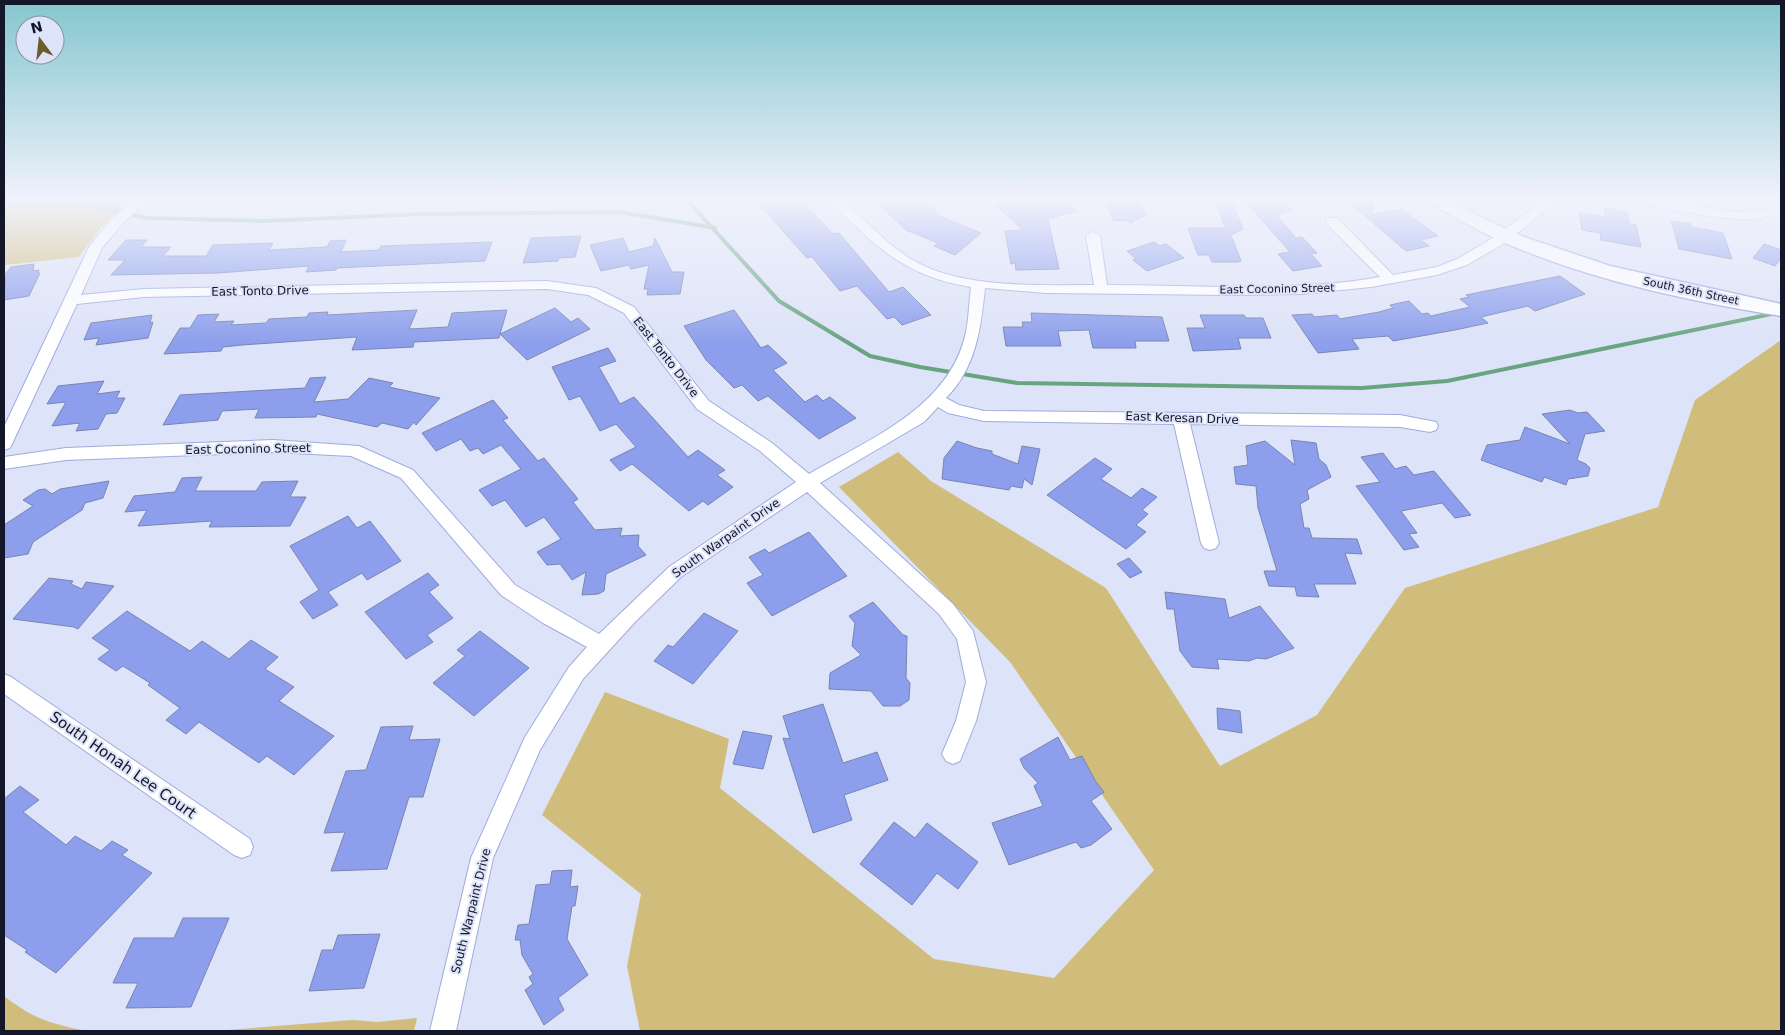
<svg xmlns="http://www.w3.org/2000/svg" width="1785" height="1035" viewBox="0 0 1785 1035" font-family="'DejaVu Sans',sans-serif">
	<rect width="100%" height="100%" fill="#dde3f8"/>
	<!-- green -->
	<g fill="#d1bd7b">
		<polygon points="4,199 128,199 131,200 101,227 79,257 4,265"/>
		<polygon points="1781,340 1781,1031 640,1031 627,966 641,894 542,815 605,692 729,739 720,788 934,959 1054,978 1154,870 1010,662 839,487 898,452 931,481 1106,588 1220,766 1317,715 1405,588 1658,507 1695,400"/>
		<path d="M4,996C34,1019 50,1024 88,1031H4Z"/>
		<polygon points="417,1018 414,1031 215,1031 352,1020 378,1022"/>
	</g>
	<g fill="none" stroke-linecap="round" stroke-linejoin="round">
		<!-- stream -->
		<g stroke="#69a481" stroke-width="4">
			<polyline points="86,199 97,207 147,218 263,221 421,214 620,212 715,228"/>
			<polyline points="686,199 779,301 870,356 920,367 1017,383 1362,388 1447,381 1781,312"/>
		</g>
	</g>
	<!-- building -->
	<g fill="#8d9fec" stroke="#7884b2">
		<polygon points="768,199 800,199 833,234 839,233 889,292 903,287 931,315 902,325 894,317 887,319 857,286 840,291 812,257 807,258 757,202"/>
		<polygon points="873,199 921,199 942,217 981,233 955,255 934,246 938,243 906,230"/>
		<polygon points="1012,199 1063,199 1077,211 1048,219 1059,269 1016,270 1015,263 1011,264 1005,231 1023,230 995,204"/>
		<polygon points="1104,199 1138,199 1145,215 1131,223 1125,220 1114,221"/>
		<polygon points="1243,199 1276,199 1292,210 1276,215 1296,238 1302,237 1317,253 1311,254 1322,266 1293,271 1278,254 1290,252"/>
		<polygon points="1345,199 1375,199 1371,215 1401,209 1438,236 1421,240 1429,246 1406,251"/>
		<polygon points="1216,200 1231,200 1243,229 1231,235 1241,261 1238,262 1212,262 1209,255 1198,255 1188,228 1225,228"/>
		<polygon points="1604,208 1627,212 1630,224 1636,225 1641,247 1601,240 1600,233 1582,230 1579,213 1606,217"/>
		<polygon points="1671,221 1691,224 1692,227 1723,233 1732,259 1679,249"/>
		<polygon points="581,236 575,257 559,258 558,261 523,263 531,238"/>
		<polygon points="623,238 629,252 653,246 655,238 672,272 684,272 680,294 647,295 648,289 644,289 649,265 631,269 629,265 601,271 590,245"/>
		<polygon points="126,240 147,240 141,247 171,247 163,256 206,256 213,245 273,243 269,250 327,247 330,241 346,240 341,252 379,250 381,246 492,242 485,261 337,268 336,270 306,272 309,266 218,273 111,275 125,260 108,260"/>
		<polygon points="1154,242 1160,246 1166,244 1184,258 1147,271 1133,260 1136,259 1127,251"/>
		<polygon points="1764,244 1781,250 1781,258 1775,266 1753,258"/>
		<polygon points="34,264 33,271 39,270 38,273 40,273 29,296 4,300 6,273 11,267"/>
		<polygon points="1560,276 1585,294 1535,311 1528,306 1481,317 1488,323 1455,330 1393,341 1388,336 1352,339 1359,349 1318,353 1292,315 1312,314 1314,317 1337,315 1340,319 1379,312 1393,308 1390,305 1409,301 1422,314 1428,313 1431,316 1470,307 1460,299 1469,297 1466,295"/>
		<polygon points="555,308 571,322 578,318 590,329 527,360 500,334 499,338 414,342 413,347 352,350 357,337 242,345 223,347 221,351 164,354 180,328 190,328 198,315 219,314 214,322 234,321 231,325 266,323 269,319 307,317 309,313 328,312 327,315 417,310 409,329 448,327 452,313 507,310 500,334"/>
		<polygon points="734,310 761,348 768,345 787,363 773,370 805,402 817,395 823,401 830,397 856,418 819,439 768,396 758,401 742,385 734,388 706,360 684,326"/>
		<polygon points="1031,313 1162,317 1169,341 1135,341 1136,348 1093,348 1089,330 1058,331 1061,346 1006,346 1003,327 1023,327 1022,322 1032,322"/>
		<polygon points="152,315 150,323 153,322 148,338 96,345 99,338 84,340 91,323"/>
		<polygon points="1200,315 1244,315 1246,318 1263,318 1271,338 1238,338 1241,349 1193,351 1187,328 1205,328"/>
		<polygon points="608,348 616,361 599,367 620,404 634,397 688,457 698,450 725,470 717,475 733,487 708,505 703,501 689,511 632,464 620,471 610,460 636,447 616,424 600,431 580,396 569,400 552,367"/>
		<polygon points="326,377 314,402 348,399 369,378 393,383 389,387 440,398 416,425 414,422 408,429 382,423 377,427 317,414 316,417 255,418 259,409 222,411 218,420 163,425 180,395 305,388 310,378"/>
		<polygon points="104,381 97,394 120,391 116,398 125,398 117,413 106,414 98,429 76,431 80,423 52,426 66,402 47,404 58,386"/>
		<polygon points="493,400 508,418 503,420 538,461 544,458 578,499 573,502 595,530 622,528 620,536 639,535 638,546 646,555 606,574 604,591 598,594 582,595 586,572 572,580 560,564 547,565 537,552 561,539 544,517 526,527 505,500 492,506 479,490 521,469 501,445 483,454 478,448 470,451 461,439 436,451 422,433"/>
		<polygon points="1570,410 1578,413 1587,412 1605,431 1585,434 1577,460 1586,464 1590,468 1588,476 1568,479 1566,485 1544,477 1542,482 1481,460 1487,445 1520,440 1525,427 1570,444 1542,414"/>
		<polygon points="1291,440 1316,443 1319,459 1326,465 1331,477 1307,490 1309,499 1300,504 1304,528 1309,528 1312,538 1357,539 1362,554 1345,553 1356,584 1314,584 1319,597 1297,596 1295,587 1269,586 1264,571 1277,571 1258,508 1256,486 1236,484 1234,467 1248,465 1246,446 1265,441 1295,465"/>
		<polygon points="957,441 977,448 992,451 992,454 1018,464 1022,446 1040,449 1032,485 1024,479 1022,488 1011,486 1009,490 942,479 944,458"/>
		<polygon points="1383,453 1395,469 1406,466 1414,475 1434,471 1471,515 1455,518 1442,503 1401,511 1417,533 1409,534 1419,547 1404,550 1356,486 1380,482 1361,457"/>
		<polygon points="1095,458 1112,469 1101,479 1131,498 1142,488 1157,497 1142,510 1148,514 1136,525 1146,532 1126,549 1047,495"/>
		<polygon points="202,477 195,491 256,491 262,482 298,481 290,497 306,497 290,526 209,527 212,521 138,526 147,510 125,512 134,496 175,492 182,478"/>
		<polygon points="109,481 103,498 85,503 82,510 33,542 28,554 4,558 4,525 33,506 23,500 38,490 45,489 52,494 60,489"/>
		<polygon points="348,516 357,528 370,521 401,561 367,580 362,573 328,592 338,605 313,619 300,602 319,590 290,546"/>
		<polygon points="809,532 847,576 772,616 747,583 763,575 749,557 765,549 769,553"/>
		<polygon points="1129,558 1142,572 1130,578 1117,564"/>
		<polygon points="428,573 439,585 429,592 453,618 427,635 433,642 406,659 365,612"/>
		<polygon points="49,578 73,581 71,584 82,589 86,582 114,586 78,629 74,627 13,619"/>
		<polygon points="1165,592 1225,599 1229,618 1260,606 1294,648 1266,659 1257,658 1249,661 1217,659 1219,669 1192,667 1180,651 1174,609 1167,609"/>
		<polygon points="873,602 903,635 907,636 906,678 910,683 909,700 900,706 883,706 871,691 829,689 830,673 861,655 852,646 855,623 849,616"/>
		<polygon points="127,611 190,651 202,641 229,659 251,640 278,657 265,669 294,687 279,701 334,736 294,775 267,756 259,763 199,722 186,734 166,720 180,708 148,685 150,683 123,666 116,671 98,659 110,650 92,638"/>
		<polygon points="704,613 738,631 693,684 654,661 668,645 673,647"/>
		<polygon points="480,631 529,668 474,716 433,683 465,656 457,650"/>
		<polygon points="823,704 843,763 877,752 888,780 844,795 852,820 813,833 783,738 790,739 783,716"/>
		<polygon points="1217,708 1240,711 1242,733 1218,729"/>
		<polygon points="413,726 409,740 440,739 423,797 409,797 387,869 331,871 345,832 324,833 346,771 366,770 381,727"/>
		<polygon points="743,731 772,736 763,769 733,764"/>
		<polygon points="1058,737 1070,760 1082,756 1096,782 1104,792 1091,801 1112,829 1091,845 1081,848 1076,842 1009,865 992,823 1043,806 1034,786 1038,783 1024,768 1020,759"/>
		<polygon points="20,786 39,800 23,812 66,845 75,836 101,851 112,841 128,850 122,855 152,873 56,973 25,952 27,950 4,935 4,799"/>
		<polygon points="894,822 915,838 927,823 978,862 958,889 937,873 912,905 860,864"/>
		<polygon points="572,870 570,887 578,886 575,906 572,906 567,939 588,975 558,998 564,1010 544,1025 525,990 533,984 529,977 533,974 522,955 520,940 515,940 518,925 529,924 536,885 550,884 552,871"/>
		<polygon points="183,918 229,918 191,1007 126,1008 138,983 113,983 134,938 174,938"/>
		<polygon points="380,934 364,988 309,991 322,950 333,950 338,935"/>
	</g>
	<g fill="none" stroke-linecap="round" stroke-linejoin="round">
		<!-- street casing -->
		<g stroke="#9facdd" stroke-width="2">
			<g id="street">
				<path d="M136,199H149L122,224L102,248L81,295L144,289L547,281L596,288L634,307L709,401L772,443L809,474C869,439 950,408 966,332C969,317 969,302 971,287C920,279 889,259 853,224C845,216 834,208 829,199H842C864,219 885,243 911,259C960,289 1038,285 1094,285L1086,236L1093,232L1100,236L1107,285C1198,285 1290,293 1380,277L1327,224L1326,221L1327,218H1337L1393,275L1437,267L1457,259L1498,235L1545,199H1559L1508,241L1467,265L1437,275L1371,287L1301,294L1230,295L1046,293L985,288C981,328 976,368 946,398L959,405L984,411L1400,415L1436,422L1438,426L1436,430L1430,432L1400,427L1190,424L1219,543L1216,548L1210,550L1204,548L1201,543L1174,424L984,421L948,413L938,407L924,422L820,483L953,604L973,631L986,682L976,721L960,761L953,764L946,761L942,754L956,721L966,682L957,639L939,614L807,492L681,577L635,622L583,679L540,750L493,858L456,1031H430L471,858L525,737L569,667L587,647L543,623L501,595L401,478L351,456L273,452L66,460L4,469V457L66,448L273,440L359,446L413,470L515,585L599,634L669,567L796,482L760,451L697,409L624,313L588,295L547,289L144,297L77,304L12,444L10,448L4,450V427L89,247L112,218Z"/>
				<path d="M1631,199C1665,196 1699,207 1734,212C1744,213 1763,205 1770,214C1758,229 1659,207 1637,203Z"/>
				<polygon points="4,674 11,677 250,839 253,847 250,855 242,858 234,855 4,694"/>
			</g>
		</g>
		<!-- secondary casing -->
		<g stroke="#9facdd" stroke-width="3">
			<path id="secondary" d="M1427,199H1449L1482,218L1524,237L1610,266L1781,304V316C1690,301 1595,281 1510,245C1482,233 1456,218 1430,203Z"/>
		</g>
		<!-- street -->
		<use href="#street" fill="#fff" fill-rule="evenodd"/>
		<!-- secondary -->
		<use href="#secondary" fill="#fff" fill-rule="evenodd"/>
	</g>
	<!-- sky -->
	<linearGradient id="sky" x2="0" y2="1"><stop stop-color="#84c6ce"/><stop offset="0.58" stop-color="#f0f2fc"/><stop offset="1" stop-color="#f0f2fc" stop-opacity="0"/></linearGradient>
	<rect width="1785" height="344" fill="url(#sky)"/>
	<g text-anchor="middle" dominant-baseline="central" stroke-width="4" stroke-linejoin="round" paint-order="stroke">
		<!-- far-street labels -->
		<g font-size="11" fill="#131729" stroke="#dde3f8">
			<text transform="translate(1277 289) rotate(-1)">East Coconino Street</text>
			<text transform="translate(1691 291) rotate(12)">South 36th Street</text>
		</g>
		<!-- street labels -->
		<g font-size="12" fill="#131729" stroke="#dde3f8">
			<text transform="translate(260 291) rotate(-1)">East Tonto Drive</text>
			<text transform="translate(666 357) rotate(52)">East Tonto Drive</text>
			<text transform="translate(1182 418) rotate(2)">East Keresan Drive</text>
			<text transform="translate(248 449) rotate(-1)">East Coconino Street</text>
			<text transform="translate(726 538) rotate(-35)">South Warpaint Drive</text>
			<text transform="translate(471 911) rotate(-76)">South Warpaint Drive</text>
		</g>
		<!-- near-street labels -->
		<g font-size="15" fill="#131729" stroke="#dde3f8">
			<text transform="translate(123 765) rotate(35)">South Honah Lee Court</text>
		</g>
	</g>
	<!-- border -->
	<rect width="1785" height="1035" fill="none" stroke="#131729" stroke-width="10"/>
	<!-- north arrow -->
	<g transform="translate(40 40) rotate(345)"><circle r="24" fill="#dde3f8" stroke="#8c91a5"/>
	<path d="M0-4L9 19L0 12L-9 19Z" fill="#6b5c2a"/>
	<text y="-8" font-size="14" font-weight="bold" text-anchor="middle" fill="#131729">N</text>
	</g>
</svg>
